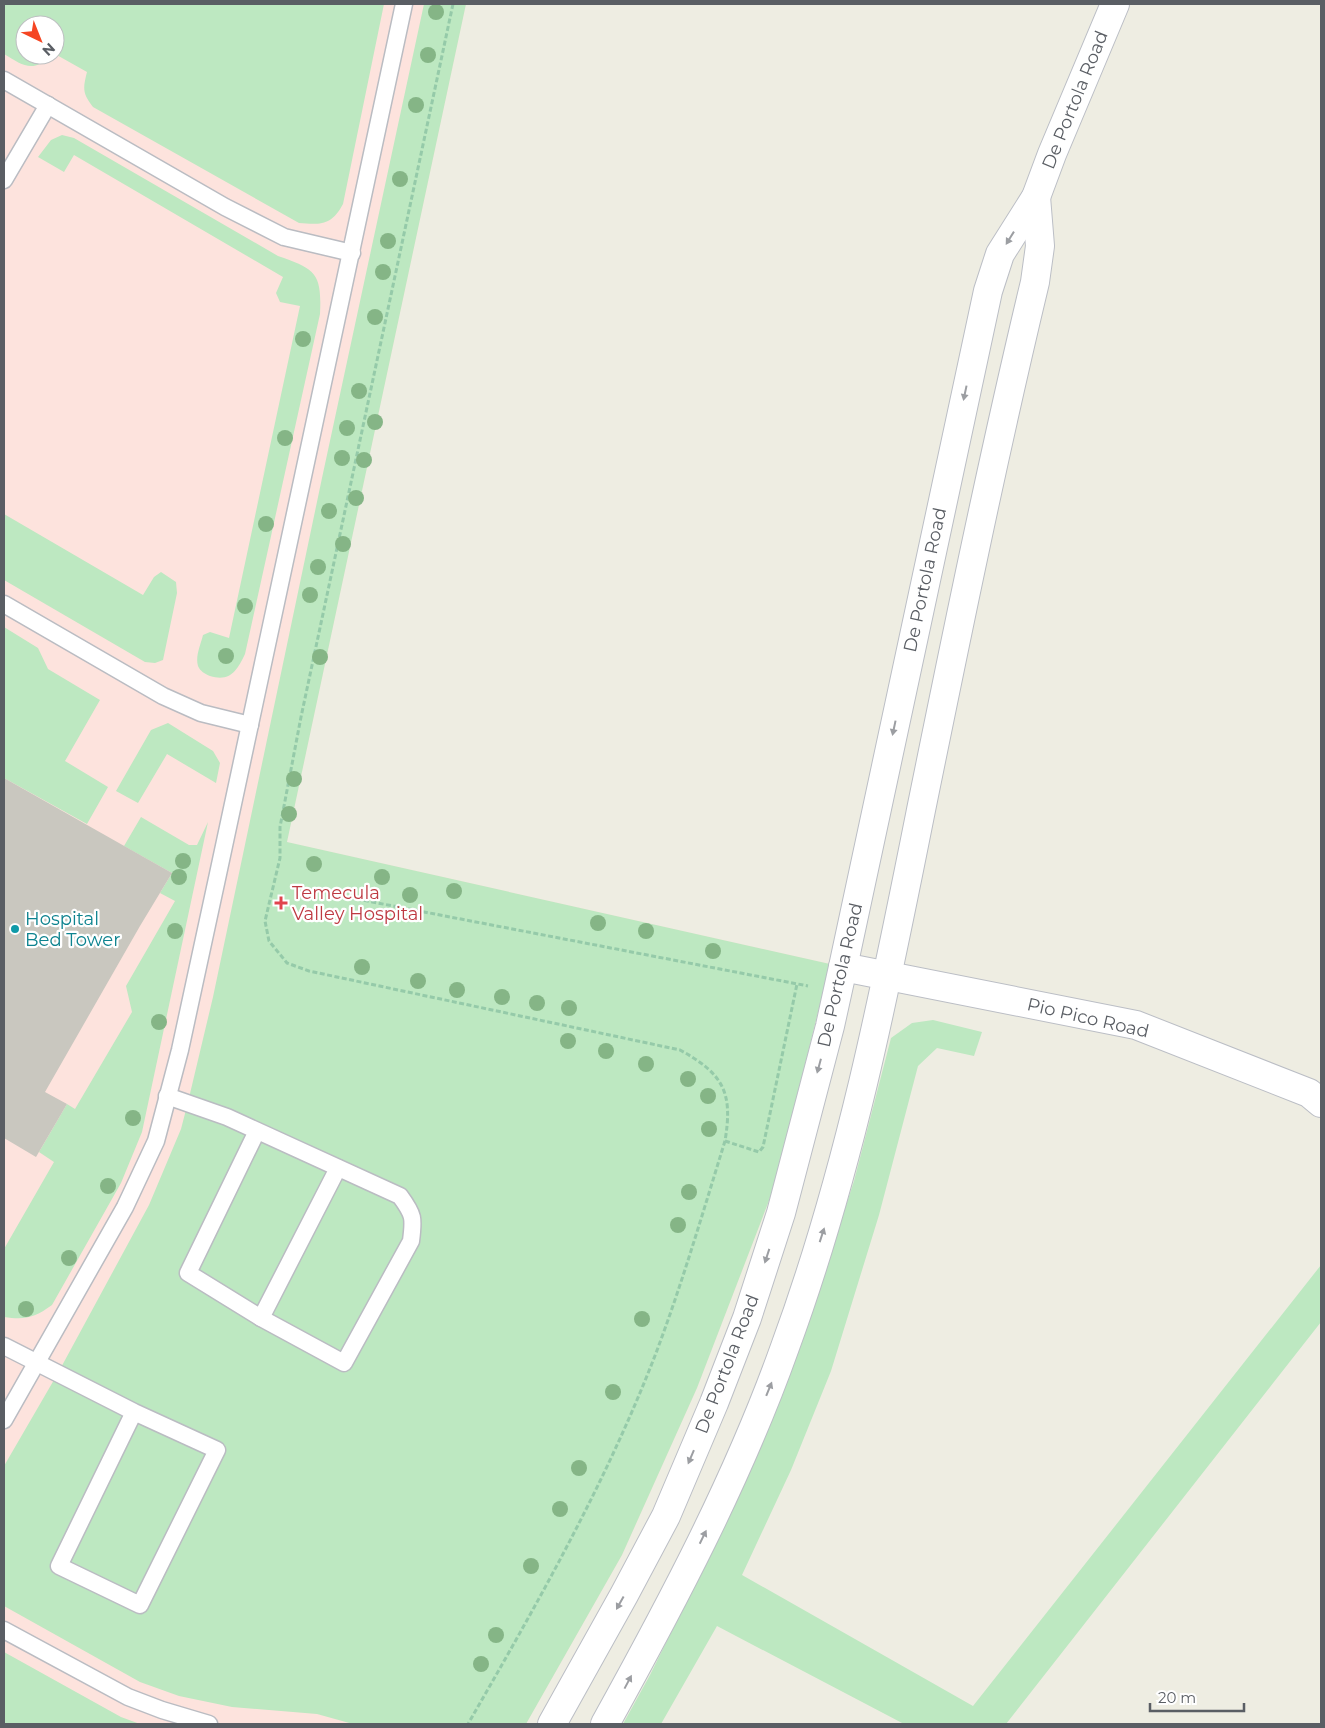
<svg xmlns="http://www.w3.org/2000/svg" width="1325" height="1728" viewBox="0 0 1325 1728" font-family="Montserrat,sans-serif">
	<rect width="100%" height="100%" fill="#eeede2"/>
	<!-- medical -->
	<path fill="#fde3dd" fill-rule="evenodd" d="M4,4H466L287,842L830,964L775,1185L697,1388L622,1555L526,1724H4ZM25,25H55V55H25Z"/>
	<!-- green -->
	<g fill="#bde8c1">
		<path d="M4,4H384L343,204C332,225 321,225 299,223L93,107C82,93 83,88 87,72L55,54V25H25V55H50C34,74 22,65 4,54Z"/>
		<polygon points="424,4 466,4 287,842 830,964 775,1185 697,1388 622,1555 526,1724 353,1724 317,1714 232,1707 179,1696 140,1682 4,1606 4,1466 58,1373 149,1205 181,1129 188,1102 213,997 322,478"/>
		<path d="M62,135L74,138L278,256C315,269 322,272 320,314L245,654C237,671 230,682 210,676C205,674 200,671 198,666C195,656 201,644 203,635L210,632L229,638L300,306L280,302L276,293L283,277L74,155L64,172L38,157L51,140Z"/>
		<polygon points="4,514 143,595 154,577 161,572 176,582 177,593 163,660 155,663 145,662 4,580"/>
		<polygon points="4,627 38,648 48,669 100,700 65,761 108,787 87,824 4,778"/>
		<polygon points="168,723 213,751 220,763 216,783 167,754 138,803 116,791 151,730"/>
		<path d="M141,817L189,845H197L208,822L142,1132L121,1183L52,1305C34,1318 25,1320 4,1317V1249L54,1162L39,1152L67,1104L75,1109L132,1012L126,986L175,901L160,893L172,873L124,846Z"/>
		<polygon points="933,1020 982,1032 974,1056 937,1048 918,1066 879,1215 831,1371 791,1470 742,1575 973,1706 1321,1265 1321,1322 1006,1724 904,1724 717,1626 661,1724 623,1724 650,1675 708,1558 797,1353 854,1181 891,1038 912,1023"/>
		<polygon points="4,1652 121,1717 140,1724 4,1724"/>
	</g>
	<!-- building -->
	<polygon fill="#c9c7bf" points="4,778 172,873 140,926 45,1092 67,1104 36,1157 4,1138"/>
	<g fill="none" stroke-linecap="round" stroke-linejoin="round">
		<!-- lane casing -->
		<g stroke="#babcc2" stroke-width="19">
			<g id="lane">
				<polyline points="4,80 225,207 284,237 352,253"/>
				<polyline points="4,180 48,105"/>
				<polyline points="4,604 163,696 201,713 250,725"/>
				<path d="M167,1096L227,1117L400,1196C414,1215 414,1218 411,1241L344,1363L261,1318L188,1273L257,1131"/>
				<polyline points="261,1318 338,1168"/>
				<polyline points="4,1346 134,1412 217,1450 140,1605 59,1566 134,1412"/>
				<polyline points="4,1420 125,1207 156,1141 180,1050 218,874 404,4"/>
				<polyline points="4,1630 128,1697 162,1710 209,1724"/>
			</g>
		</g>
		<!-- secondary casing -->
		<g stroke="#bbbec5" stroke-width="30">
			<g id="secondary">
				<polyline points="843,967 1136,1025 1309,1093 1321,1103"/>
				<polyline points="552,1724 624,1595 666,1516 714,1403 747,1318 781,1213 830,1026 843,967 988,291 1000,254 1036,197 1052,154 1115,4"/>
				<path d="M605,1724C672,1603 738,1479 785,1347C849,1173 885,991 921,810C957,633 993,457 1035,282L1040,246L1036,197"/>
			</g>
		</g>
		<!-- path -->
		<g stroke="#95caa9" stroke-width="3" stroke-dasharray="5 2.5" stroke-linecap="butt">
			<path d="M453,4L301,717L280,827V858L265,921L269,941L287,963L309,971L680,1050C724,1074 733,1093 725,1141C703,1212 682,1284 656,1353C606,1483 537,1604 468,1724"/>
			<polyline points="305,889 808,986"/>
			<polyline points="725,1141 759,1152 763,1147 797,984"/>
		</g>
		<!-- lane -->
		<use href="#lane" stroke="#fff" stroke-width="16"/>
		<!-- secondary -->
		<use href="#secondary" stroke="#fff" stroke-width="28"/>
	</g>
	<!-- trees -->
	<g fill="#85b586">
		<circle cx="436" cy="12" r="8"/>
		<circle cx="428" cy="55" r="8"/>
		<circle cx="416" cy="105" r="8"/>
		<circle cx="400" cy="179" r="8"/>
		<circle cx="388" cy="241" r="8"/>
		<circle cx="383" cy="272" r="8"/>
		<circle cx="375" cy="317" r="8"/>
		<circle cx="303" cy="339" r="8"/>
		<circle cx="359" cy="391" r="8"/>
		<circle cx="375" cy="422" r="8"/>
		<circle cx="347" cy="428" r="8"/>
		<circle cx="285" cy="438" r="8"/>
		<circle cx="342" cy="458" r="8"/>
		<circle cx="364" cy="460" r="8"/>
		<circle cx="356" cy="498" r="8"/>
		<circle cx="329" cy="511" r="8"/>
		<circle cx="266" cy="524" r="8"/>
		<circle cx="343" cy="544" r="8"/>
		<circle cx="318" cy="567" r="8"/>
		<circle cx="310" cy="595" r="8"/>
		<circle cx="245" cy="606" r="8"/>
		<circle cx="226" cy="656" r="8"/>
		<circle cx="320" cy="657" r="8"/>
		<circle cx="294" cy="779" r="8"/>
		<circle cx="289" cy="814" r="8"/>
		<circle cx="183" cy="861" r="8"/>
		<circle cx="314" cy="864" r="8"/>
		<circle cx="179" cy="877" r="8"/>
		<circle cx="382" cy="877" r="8"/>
		<circle cx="454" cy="891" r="8"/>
		<circle cx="410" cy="895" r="8"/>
		<circle cx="598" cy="923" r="8"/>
		<circle cx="175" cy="931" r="8"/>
		<circle cx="646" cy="931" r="8"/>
		<circle cx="713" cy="951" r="8"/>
		<circle cx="362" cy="967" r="8"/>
		<circle cx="418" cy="981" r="8"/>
		<circle cx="457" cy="990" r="8"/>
		<circle cx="502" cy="997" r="8"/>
		<circle cx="537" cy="1003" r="8"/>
		<circle cx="569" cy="1008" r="8"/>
		<circle cx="159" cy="1022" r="8"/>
		<circle cx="568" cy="1041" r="8"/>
		<circle cx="606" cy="1051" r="8"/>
		<circle cx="646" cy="1064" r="8"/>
		<circle cx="688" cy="1079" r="8"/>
		<circle cx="708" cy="1096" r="8"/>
		<circle cx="133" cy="1118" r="8"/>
		<circle cx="709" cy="1129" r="8"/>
		<circle cx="108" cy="1186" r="8"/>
		<circle cx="689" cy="1192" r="8"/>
		<circle cx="678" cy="1225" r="8"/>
		<circle cx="69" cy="1258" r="8"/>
		<circle cx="26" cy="1309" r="8"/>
		<circle cx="642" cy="1319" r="8"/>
		<circle cx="613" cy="1392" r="8"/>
		<circle cx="579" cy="1468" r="8"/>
		<circle cx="560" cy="1509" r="8"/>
		<circle cx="531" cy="1566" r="8"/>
		<circle cx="496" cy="1635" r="8"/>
		<circle cx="481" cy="1664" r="8"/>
	</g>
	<!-- one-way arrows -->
	<defs><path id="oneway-solid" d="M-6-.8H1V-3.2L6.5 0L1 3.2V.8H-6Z" transform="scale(1.25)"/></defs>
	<g fill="#9c9ea2">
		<use href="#oneway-solid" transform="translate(1010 238) rotate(122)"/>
		<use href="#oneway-solid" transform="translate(965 393) rotate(102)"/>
		<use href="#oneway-solid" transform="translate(894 728) rotate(102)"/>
		<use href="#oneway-solid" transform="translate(819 1066) rotate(105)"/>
		<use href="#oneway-solid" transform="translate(822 1235) rotate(-72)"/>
		<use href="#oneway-solid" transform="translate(767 1256) rotate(108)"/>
		<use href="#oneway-solid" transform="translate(769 1389) rotate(-68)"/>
		<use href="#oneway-solid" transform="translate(691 1457) rotate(113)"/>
		<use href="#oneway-solid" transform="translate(703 1537) rotate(-64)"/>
		<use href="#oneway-solid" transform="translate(620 1603) rotate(119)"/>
		<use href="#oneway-solid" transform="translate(628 1682) rotate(-62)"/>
	</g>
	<!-- markers -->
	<path fill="#e0444e" stroke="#fff" stroke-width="2" d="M278.5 895.5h5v5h5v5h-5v5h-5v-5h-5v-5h5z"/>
	<circle fill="#0f9aa8" stroke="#fff" stroke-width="2" cx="15" cy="929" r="5"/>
	<g text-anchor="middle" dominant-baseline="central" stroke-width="4.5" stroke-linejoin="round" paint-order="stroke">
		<!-- street labels -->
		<g font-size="18" fill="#5a5e64" stroke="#fff">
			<text transform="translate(1075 100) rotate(-68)">De Portola Road</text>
			<text transform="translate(925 580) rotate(-78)">De Portola Road</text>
			<text transform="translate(840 975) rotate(-77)">De Portola Road</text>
			<text transform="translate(1088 1018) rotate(13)">Pio Pico Road</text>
			<text transform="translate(727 1364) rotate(-69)">De Portola Road</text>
		</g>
		<!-- health labels -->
		<g font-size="18" fill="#be3a42" stroke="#fff" text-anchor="start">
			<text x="292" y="893">Temecula<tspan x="292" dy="21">Valley Hospital</tspan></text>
		</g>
		<!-- culture labels -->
		<g font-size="18" fill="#0d838f" stroke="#fff" text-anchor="start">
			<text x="25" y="919">Hospital<tspan x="25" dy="21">Bed Tower</tspan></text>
		</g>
	</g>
	<!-- border -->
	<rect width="1325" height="1728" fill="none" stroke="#5a5e64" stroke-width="10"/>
	<!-- north arrow -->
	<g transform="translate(40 40) rotate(137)"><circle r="24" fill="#ffffff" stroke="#bdbfc1"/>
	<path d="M0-4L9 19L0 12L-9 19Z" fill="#f54522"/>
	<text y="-8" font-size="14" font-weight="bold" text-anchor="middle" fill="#5a5e64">N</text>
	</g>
	<!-- scale -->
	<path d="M1150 1703v8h94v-8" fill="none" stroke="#5a5e64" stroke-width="2.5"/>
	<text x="1158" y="1703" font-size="15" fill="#5a5e64" stroke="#ffffff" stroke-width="4" paint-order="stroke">20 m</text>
</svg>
